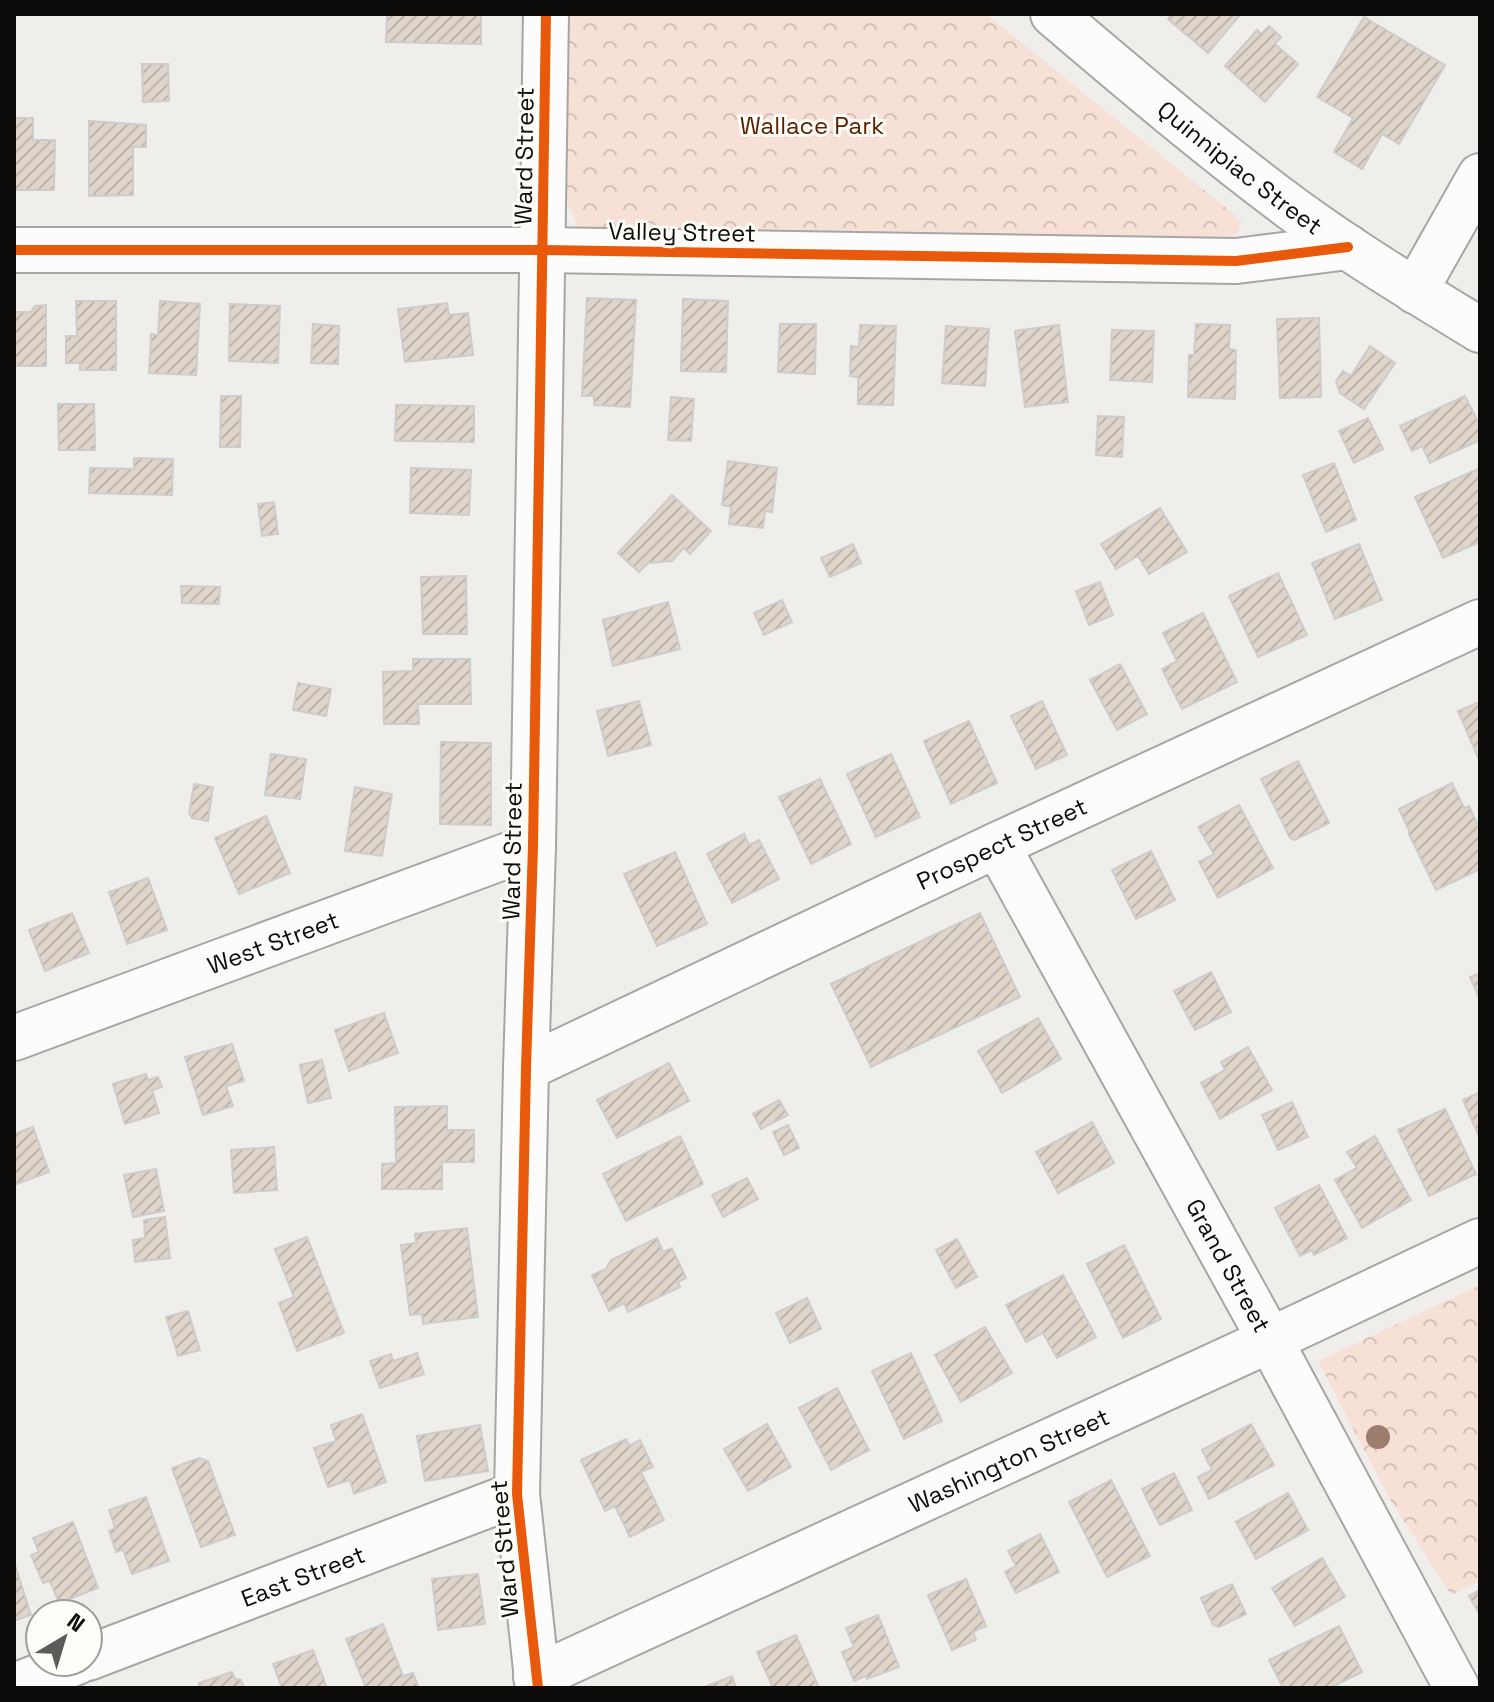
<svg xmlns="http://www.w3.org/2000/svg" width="1494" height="1702" viewBox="0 0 1494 1702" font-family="'Space Grotesk',sans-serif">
	<defs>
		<pattern id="park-crowns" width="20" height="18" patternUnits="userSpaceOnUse" patternTransform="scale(2)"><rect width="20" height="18" fill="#f7e1d7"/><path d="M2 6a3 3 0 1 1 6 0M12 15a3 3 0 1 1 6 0" fill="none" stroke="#d3c0b7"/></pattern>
		<pattern id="building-hatch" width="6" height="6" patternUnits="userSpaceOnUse" patternTransform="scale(2)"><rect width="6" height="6" fill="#dfd5ca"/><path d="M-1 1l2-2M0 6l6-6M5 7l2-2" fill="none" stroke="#beb6ac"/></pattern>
	</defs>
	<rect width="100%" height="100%" fill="#f0eeeb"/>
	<!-- park -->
	<g fill="url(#park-crowns)">
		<polygon points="568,14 986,14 1241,220 1239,230 1231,240 618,236 578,227 565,197"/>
		<polygon points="1480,1285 1480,1581 1451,1595 1388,1496 1318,1361"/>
	</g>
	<!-- building -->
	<g fill="url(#building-hatch)" stroke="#cdccca" stroke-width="2">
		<polygon points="387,14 481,14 481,44 386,42"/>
		<polygon points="1172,14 1236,14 1239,16 1208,53 1168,19"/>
		<polygon points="1364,17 1445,65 1399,144 1382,134 1362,169 1334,152 1353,118 1317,97"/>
		<polygon points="1269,26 1281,37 1275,44 1298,64 1265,102 1225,66 1257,30 1261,34"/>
		<polygon points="142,64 168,64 169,101 143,102"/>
		<polygon points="14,118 33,118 33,140 55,140 54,190 14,190"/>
		<polygon points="89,121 146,125 146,147 133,147 133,195 89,196"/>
		<polygon points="587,298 636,300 630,407 594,405 594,396 582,396"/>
		<polygon points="683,299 728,301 726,372 681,371"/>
		<polygon points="76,301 116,301 116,370 80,370 80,363 66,363 66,336 77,336"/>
		<polygon points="160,301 200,304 196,375 149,373 151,334 158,335"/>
		<polygon points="447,303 449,315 468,313 473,355 405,362 398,309"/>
		<polygon points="230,304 280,306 278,363 229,361"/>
		<polygon points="46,305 46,366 14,366 14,312 31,312 35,306"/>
		<polygon points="1319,318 1321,397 1280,398 1277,319"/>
		<polygon points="313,324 339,326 338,364 311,363"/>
		<polygon points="780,324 816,324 815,374 778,372"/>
		<polygon points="1196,324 1230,325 1229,349 1236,350 1235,399 1188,397 1189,355 1194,355"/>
		<polygon points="860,325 896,326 893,405 858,404 858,377 850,376 851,346 859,347"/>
		<polygon points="1059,325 1068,402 1025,407 1015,331"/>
		<polygon points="946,326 989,329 985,386 942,383"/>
		<polygon points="1112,330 1154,331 1152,382 1110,380"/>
		<polygon points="1370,346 1395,363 1364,409 1340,393 1336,381 1343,371 1351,376"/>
		<polygon points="221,396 241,396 240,447 220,447"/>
		<polygon points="1465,396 1480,426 1480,440 1430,463 1422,446 1412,451 1400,426"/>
		<polygon points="671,397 694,399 691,441 668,440"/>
		<polygon points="58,404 94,404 95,450 59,450"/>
		<polygon points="396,405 474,406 474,442 395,441"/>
		<polygon points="1098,416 1124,417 1122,457 1096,455"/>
		<polygon points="1368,418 1383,449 1354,463 1339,431"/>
		<polygon points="134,458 173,459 172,495 89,493 90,468 134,469"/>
		<polygon points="728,461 777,468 772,512 765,511 763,528 729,524 731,507 722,505"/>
		<polygon points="1334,463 1356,520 1326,532 1303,475"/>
		<polygon points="411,468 471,470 469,515 410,513"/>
		<polygon points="1480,468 1480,542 1443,558 1415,497"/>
		<polygon points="672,495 711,531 690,554 684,548 672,561 648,563 639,572 618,553"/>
		<polygon points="274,502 278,534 262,536 258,504"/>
		<polygon points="1160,508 1187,552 1149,574 1138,556 1116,569 1101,544"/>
		<polygon points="853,544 861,563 830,577 821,558"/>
		<polygon points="1359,544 1382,600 1335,619 1312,563"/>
		<polygon points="1278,573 1307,635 1258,657 1229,596"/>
		<polygon points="466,576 467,634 423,634 421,577"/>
		<polygon points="1100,582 1113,615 1089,625 1076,591"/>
		<polygon points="181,586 220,587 219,604 182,603"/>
		<polygon points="782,600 792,622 764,635 754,613"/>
		<polygon points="668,602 680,649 613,666 603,620"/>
		<polygon points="1203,613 1237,682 1182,709 1162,669 1177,661 1163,633"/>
		<polygon points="413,659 470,659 471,704 418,704 419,724 384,724 383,672 413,671"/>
		<polygon points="1120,664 1147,714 1117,730 1090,680"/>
		<polygon points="298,683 331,689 326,716 293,710"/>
		<polygon points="639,701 651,745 608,756 597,711"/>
		<polygon points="1042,701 1067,755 1036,769 1011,716"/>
		<polygon points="1480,702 1480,762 1458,711"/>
		<polygon points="969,721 997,783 951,804 924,741"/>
		<polygon points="441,742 491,743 491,825 440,824"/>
		<polygon points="271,754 306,759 300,799 265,795"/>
		<polygon points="891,754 920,817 876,837 847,774"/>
		<polygon points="1298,761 1329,823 1295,840 1290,838 1261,779"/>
		<polygon points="820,779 851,844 811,864 779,797"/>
		<polygon points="1452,783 1464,808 1469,806 1480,830 1480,869 1436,890 1409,834 1409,830 1399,809"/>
		<polygon points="194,784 213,787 208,821 192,818 189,813"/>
		<polygon points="355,787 392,794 382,856 345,851"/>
		<polygon points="1239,805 1273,868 1218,898 1199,862 1214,854 1198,827"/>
		<polygon points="266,816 290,873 239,894 215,838"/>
		<polygon points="744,834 749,845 759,840 779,879 732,903 707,854"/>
		<polygon points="1151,851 1175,900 1136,919 1112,870"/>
		<polygon points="675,852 707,924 657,946 624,874"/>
		<polygon points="148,878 167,930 127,944 109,892"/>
		<polygon points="72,913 89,953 45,971 29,930"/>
		<polygon points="980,913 1020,997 871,1067 831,984"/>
		<polygon points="1211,972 1231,1012 1195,1030 1174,991"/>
		<polygon points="1480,973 1480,1000 1470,977"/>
		<polygon points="384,1013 398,1053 349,1071 335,1030"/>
		<polygon points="1038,1018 1061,1059 1002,1093 978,1051"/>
		<polygon points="232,1044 244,1081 226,1086 233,1106 203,1115 185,1057"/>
		<polygon points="1248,1047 1272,1090 1220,1119 1201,1083 1225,1070 1221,1062"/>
		<polygon points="322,1060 331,1098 308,1103 300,1065"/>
		<polygon points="669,1063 689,1101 617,1138 597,1100"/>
		<polygon points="146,1074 148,1080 158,1077 162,1087 152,1090 159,1113 125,1124 113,1084"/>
		<polygon points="1480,1092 1480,1139 1463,1100"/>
		<polygon points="779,1100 788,1115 761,1129 753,1114"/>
		<polygon points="1292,1102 1308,1137 1278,1150 1262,1115"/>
		<polygon points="447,1106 447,1130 474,1130 474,1162 442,1162 442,1189 382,1189 382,1164 396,1163 395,1107"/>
		<polygon points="1445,1109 1476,1174 1429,1196 1398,1130"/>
		<polygon points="1092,1122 1114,1163 1058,1193 1036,1152"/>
		<polygon points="788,1125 799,1148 784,1155 773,1132"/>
		<polygon points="33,1127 49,1172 14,1185 14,1134"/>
		<polygon points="680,1136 703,1184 626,1221 603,1174"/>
		<polygon points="1375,1136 1411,1200 1362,1228 1335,1180 1357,1168 1347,1152"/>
		<polygon points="274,1147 277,1190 234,1193 231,1150"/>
		<polygon points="156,1169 164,1211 133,1217 124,1175"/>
		<polygon points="747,1178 758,1199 723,1217 712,1195"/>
		<polygon points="1319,1185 1347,1238 1314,1255 1312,1250 1300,1256 1275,1208"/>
		<polygon points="165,1217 170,1258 135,1262 133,1240 145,1238 144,1220"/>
		<polygon points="467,1228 478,1317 423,1324 422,1314 410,1315 401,1245 416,1243 415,1234"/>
		<polygon points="307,1237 344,1333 297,1351 279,1303 294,1297 275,1249"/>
		<polygon points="657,1238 663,1252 672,1248 686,1278 678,1282 680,1287 628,1312 624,1303 609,1311 592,1275 606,1269 611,1260"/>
		<polygon points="957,1239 977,1277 956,1288 936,1250"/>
		<polygon points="1124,1245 1161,1319 1123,1338 1087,1264"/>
		<polygon points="1063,1275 1096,1337 1057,1358 1043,1333 1026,1342 1006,1305"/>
		<polygon points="807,1298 821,1329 790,1343 776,1313"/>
		<polygon points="188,1311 200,1350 178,1356 166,1317"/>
		<polygon points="985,1327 1012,1373 961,1402 935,1355"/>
		<polygon points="417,1353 424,1374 380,1388 370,1361 391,1354 393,1361"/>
		<polygon points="911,1353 942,1421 904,1439 872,1371"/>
		<polygon points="837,1388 869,1450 831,1470 799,1408"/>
		<polygon points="362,1414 386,1482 354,1494 350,1480 328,1487 314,1448 336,1441 331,1425"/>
		<polygon points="767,1424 791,1467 748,1491 724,1449"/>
		<polygon points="1251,1424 1274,1465 1209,1499 1198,1477 1212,1470 1202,1450"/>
		<polygon points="480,1425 488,1471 425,1481 417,1436"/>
		<polygon points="626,1439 629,1446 640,1440 653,1467 641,1472 664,1520 630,1537 615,1506 605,1511 581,1460"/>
		<polygon points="199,1458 208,1461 235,1535 201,1547 172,1468"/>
		<polygon points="1174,1473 1192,1510 1160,1525 1142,1489"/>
		<polygon points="1111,1480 1150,1556 1107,1577 1069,1502"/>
		<polygon points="1288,1493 1308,1530 1256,1559 1236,1522"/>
		<polygon points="146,1497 169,1561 132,1574 123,1550 116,1552 109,1531 115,1528 109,1510"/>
		<polygon points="73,1522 98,1588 59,1603 50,1581 43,1583 31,1555 39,1552 33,1538"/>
		<polygon points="1040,1534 1059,1572 1016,1593 1005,1572 1016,1566 1008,1551"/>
		<polygon points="1322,1558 1345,1597 1295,1626 1272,1588"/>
		<polygon points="14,1562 31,1615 14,1621"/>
		<polygon points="478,1574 485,1624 438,1630 432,1579"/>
		<polygon points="966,1579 986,1626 973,1632 976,1640 952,1650 928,1595"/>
		<polygon points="1232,1584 1246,1614 1219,1627 1213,1625 1201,1598"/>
		<polygon points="1480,1590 1480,1615 1469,1596"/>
		<polygon points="878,1615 899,1667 867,1679 866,1676 854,1681 842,1652 854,1647 846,1628"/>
		<polygon points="383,1624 403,1676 413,1673 419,1688 366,1688 346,1639"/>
		<polygon points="1339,1626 1362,1672 1330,1688 1283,1688 1269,1660"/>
		<polygon points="796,1635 819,1688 773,1688 757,1652"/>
		<polygon points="313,1650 327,1688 282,1688 273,1664"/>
		<polygon points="232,1672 235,1679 241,1680 244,1688 199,1688 199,1683"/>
		<polygon points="732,1676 736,1688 702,1688"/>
	</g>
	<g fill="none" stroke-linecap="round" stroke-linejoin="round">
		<!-- minor casing -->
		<g stroke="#a7a6a4" stroke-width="48">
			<g id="minor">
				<polyline points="14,250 543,250 1236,261 1348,247"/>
				<polyline points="1415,291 1480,176"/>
				<path id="s1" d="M997,845L1270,1340L1457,1688"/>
				<path id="s2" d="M14,1038L533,846"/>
				<path id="s3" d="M526,1068L997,845L1480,622"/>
				<path id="s4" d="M88,1658L517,1494"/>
				<path id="s5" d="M536,1677L1270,1340L1480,1241"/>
				<polyline points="14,1686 77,1662"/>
				<polyline points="538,1688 517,1494 526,1068 533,846 546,14"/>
			</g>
		</g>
		<!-- major casing -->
		<g stroke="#a7a6a4" stroke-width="48">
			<g id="major">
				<path id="s6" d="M1053,14C1131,80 1208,146 1290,207C1351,252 1416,291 1480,330"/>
			</g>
		</g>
		<!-- minor -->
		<use href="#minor" stroke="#fdfcfc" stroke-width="44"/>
		<!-- major -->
		<use href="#major" stroke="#fdfcfc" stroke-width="44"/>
		<!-- cycleway casing -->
		<g stroke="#fffdf7" stroke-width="15">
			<g id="cycleway">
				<polyline points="14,250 543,250 1236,261 1348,247"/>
				<polyline points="538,1688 517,1494 526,1068 533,846 546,14"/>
			</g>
		</g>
		<!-- cycleway -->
		<use href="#cycleway" stroke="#e8590c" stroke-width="10"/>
	</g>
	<!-- trees -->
	<circle fill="#9d7d6b" cx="1378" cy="1437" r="12"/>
	<g text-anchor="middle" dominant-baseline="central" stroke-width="6" stroke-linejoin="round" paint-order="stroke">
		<!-- park labels -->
		<g font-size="24" fill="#592102" stroke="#fffdf7">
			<text x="812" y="125">Wallace Park</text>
		</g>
		<!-- street labels -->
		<g font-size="24" fill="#0d0c0b" stroke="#fffdf7">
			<text transform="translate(524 156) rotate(-89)">Ward Street</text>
			<text stroke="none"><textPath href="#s6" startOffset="242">Quinnipiac Street</textPath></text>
			<text transform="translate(682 232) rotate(1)">Valley Street</text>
			<text stroke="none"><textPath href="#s3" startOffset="526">Prospect Street</textPath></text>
			<text transform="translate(512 851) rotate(-89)">Ward Street</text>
			<text stroke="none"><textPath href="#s2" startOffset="276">West Street</textPath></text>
			<text stroke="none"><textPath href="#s1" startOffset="480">Grand Street</textPath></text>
			<text stroke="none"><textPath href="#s5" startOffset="520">Washington Street</textPath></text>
			<text transform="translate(504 1549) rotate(-95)">Ward Street</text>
			<text stroke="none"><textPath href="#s4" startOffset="230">East Street</textPath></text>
		</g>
	</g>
	<!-- border -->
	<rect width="1494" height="1702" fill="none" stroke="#0d0c0b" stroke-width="32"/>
	<!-- north arrow -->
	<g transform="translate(64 1638) rotate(38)"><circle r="38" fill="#fffdf7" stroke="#9e9d99" stroke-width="2"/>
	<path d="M0-6L14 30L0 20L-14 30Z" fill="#5c5b59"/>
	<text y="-12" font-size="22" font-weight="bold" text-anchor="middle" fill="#0d0c0b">N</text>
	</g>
</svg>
